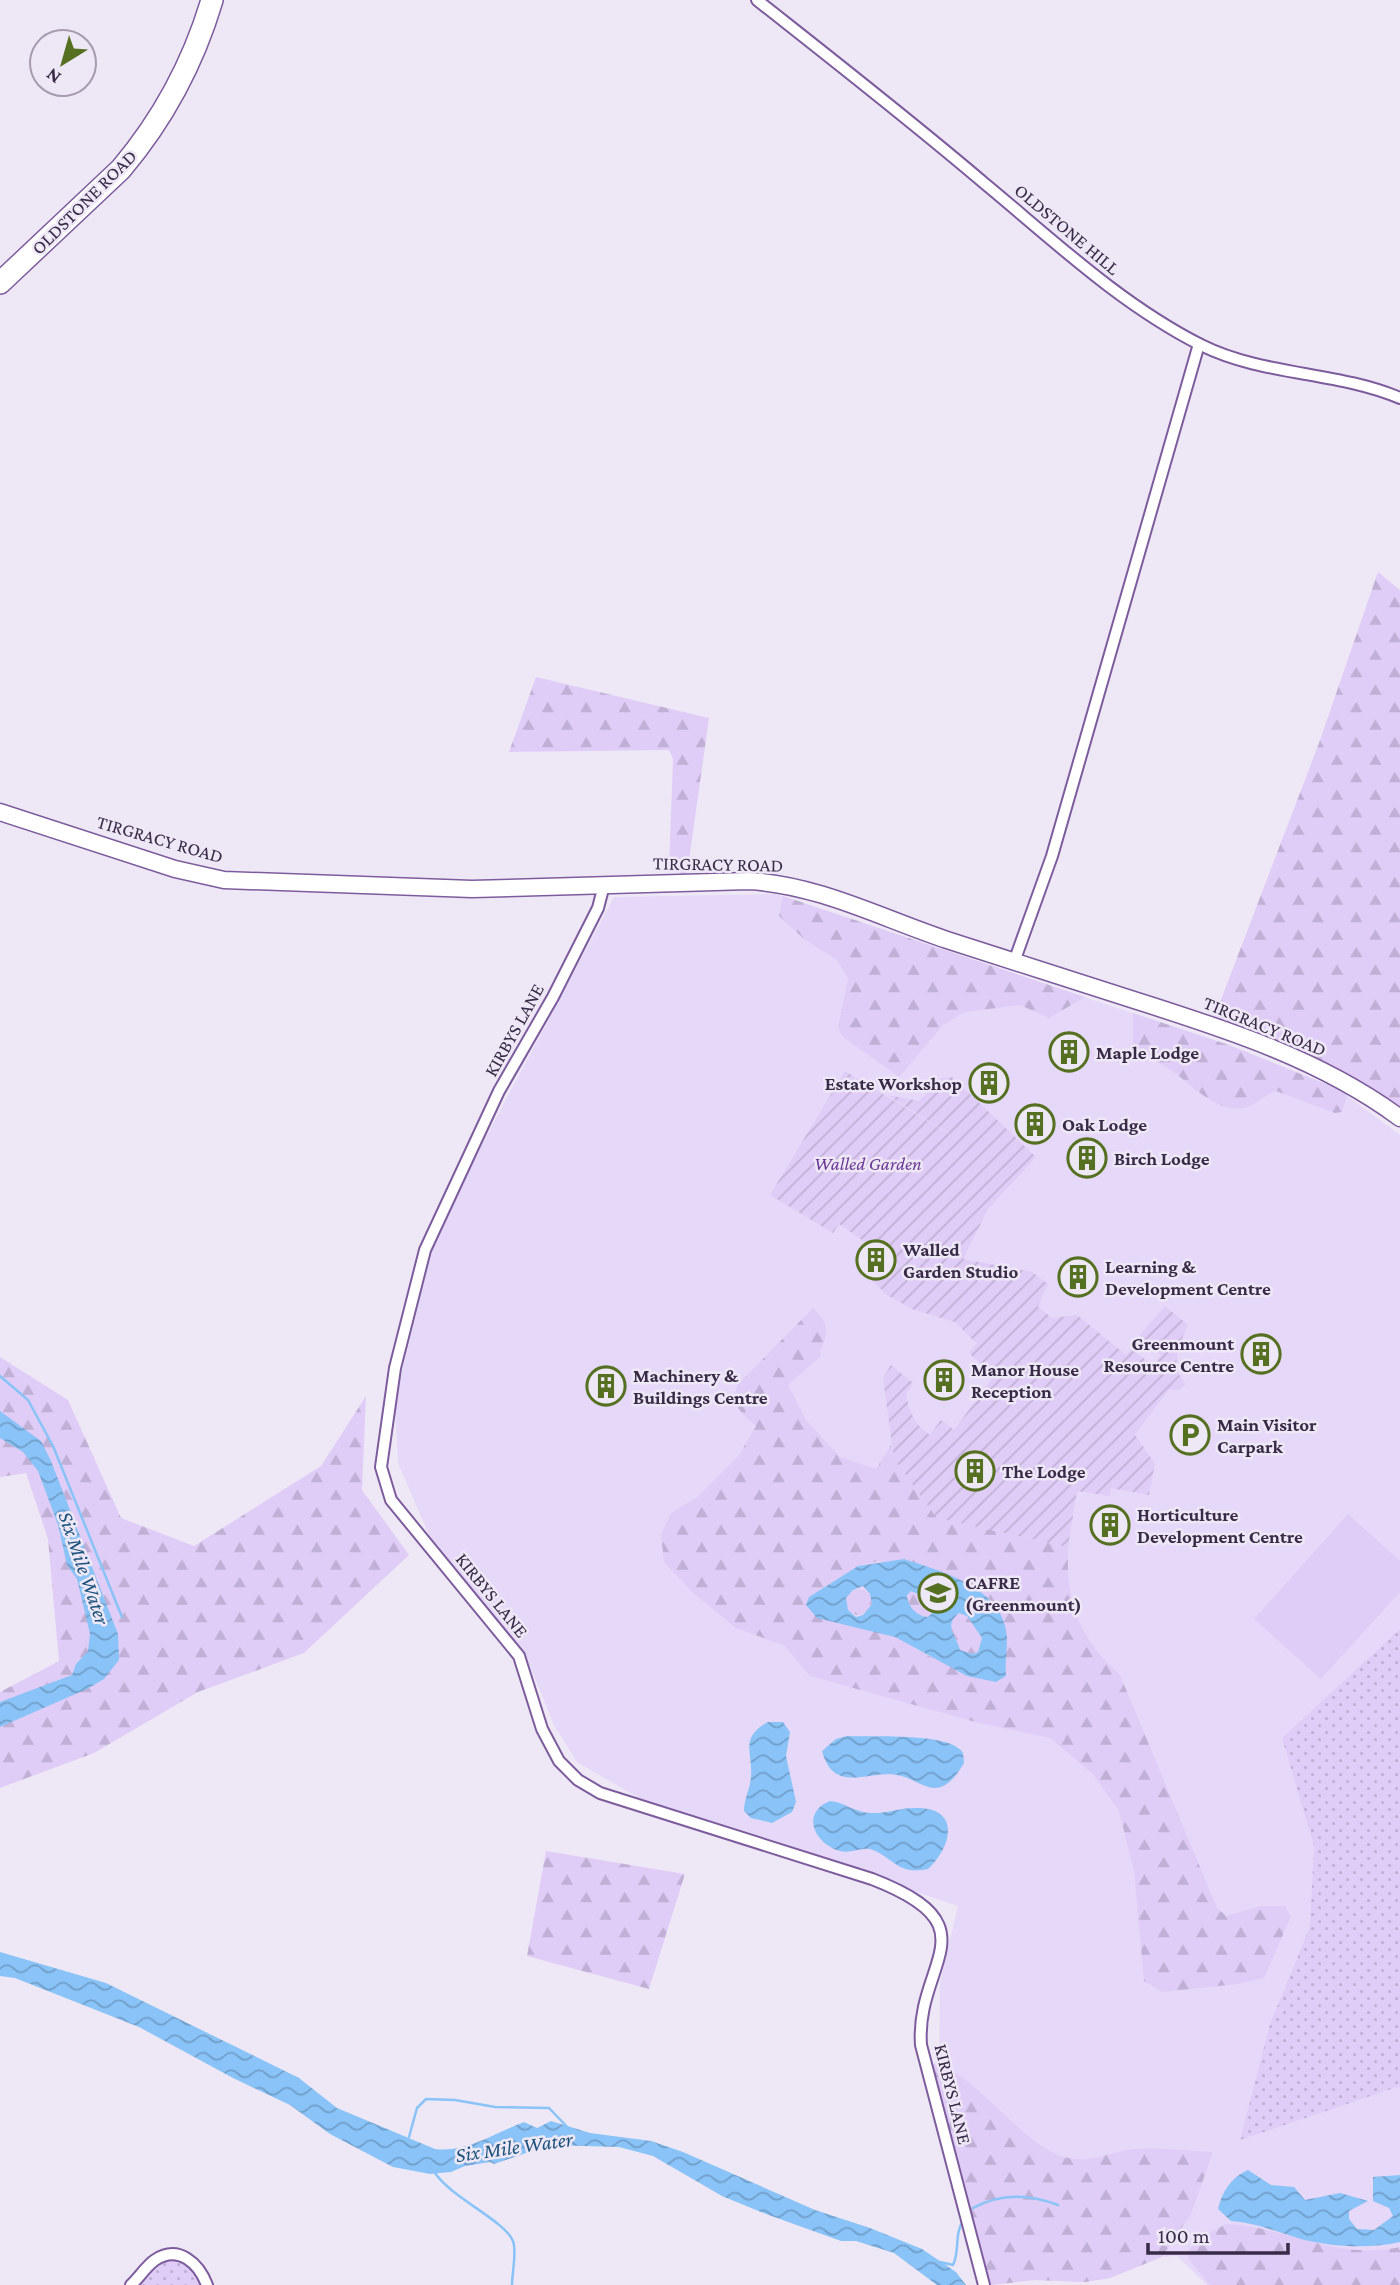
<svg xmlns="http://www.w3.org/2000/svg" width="1400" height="2285" viewBox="0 0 1400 2285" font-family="'Crimson Pro',serif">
	<defs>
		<pattern id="grass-dots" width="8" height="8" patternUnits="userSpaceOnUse" patternTransform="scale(1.75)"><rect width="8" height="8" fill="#e0cdf7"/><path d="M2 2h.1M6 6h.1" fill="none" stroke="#c1b0d5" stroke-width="1.8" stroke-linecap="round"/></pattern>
		<pattern id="forest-firs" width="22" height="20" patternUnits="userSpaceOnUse" patternTransform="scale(1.75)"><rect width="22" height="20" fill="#e0cdf7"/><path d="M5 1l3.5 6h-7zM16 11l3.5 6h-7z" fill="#c1b0d5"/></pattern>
		<pattern id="garden-furrows" width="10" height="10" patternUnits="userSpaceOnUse" patternTransform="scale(1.75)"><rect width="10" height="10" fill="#e0cdf7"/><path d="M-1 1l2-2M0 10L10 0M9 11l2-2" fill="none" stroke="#c1b0d5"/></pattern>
		<pattern id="water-waves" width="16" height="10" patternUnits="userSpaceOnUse" patternTransform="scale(1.75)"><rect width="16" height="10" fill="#89c3f7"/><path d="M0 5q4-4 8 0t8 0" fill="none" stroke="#719fca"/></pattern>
	</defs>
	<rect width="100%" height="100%" fill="#eee8f6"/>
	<!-- built -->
	<polygon fill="#e6d8f8" points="775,894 1229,1045 1338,1089 1400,1135 1400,2285 1207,2285 1177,2256 1161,2257 1110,2278 1085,2282 1035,2280 990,2285 929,2064 939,2063 940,1983 958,1906 644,1801 577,1762 554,1725 524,1651 429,1535 398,1463 395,1401 437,1229 614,897"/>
	<!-- grass -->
	<g fill="url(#grass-dots)">
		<polygon points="1400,1629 1400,2086 1240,2140 1270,2024 1310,1927 1314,1846 1282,1738"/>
		<path d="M167,2259C188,2260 196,2265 203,2285H138L156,2264Z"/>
	</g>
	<!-- forest -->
	<g fill="url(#forest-firs)" fill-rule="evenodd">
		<polygon points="1378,572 1400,590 1400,1111 1214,1018 1319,743"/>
		<polygon points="536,677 709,718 687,875 669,869 673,759 669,750 509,752"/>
		<polygon points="783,896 1085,997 1049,1018 1020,1005 965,1012 943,1025 899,1077 843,1037 838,1027 848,979 837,960 804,939 779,916"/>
		<path d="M1133,1013L1229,1045L1338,1089L1347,1095L1342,1112L1335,1113L1276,1091C1264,1095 1254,1107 1242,1108C1214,1113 1188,1080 1166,1067C1155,1060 1143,1058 1133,1049Z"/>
		<path d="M813,1308C828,1322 830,1332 820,1350L821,1356L788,1385L806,1420L840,1457L876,1469L891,1445L894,1459L937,1518L1068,1547C1066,1603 1078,1637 1120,1675L1217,1908L1226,1916L1261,1906H1285L1291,1916L1264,1978L1238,1984L1162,1992L1144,1981L1134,1871L1119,1811L1093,1774L1050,1738L979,1723L810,1676L785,1646L736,1628L692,1592L664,1562L661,1535L671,1513L696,1498L739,1455L756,1426C741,1413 730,1405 738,1384ZM879,1561C911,1569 984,1578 998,1611C1005,1629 1005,1657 1006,1676L929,1656L895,1637L865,1629L818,1591L858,1566Z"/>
		<polygon points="0,1357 68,1400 121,1518 194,1546 321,1466 366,1396 362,1490 409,1555 304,1653 198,1692 94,1753 0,1788 0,1692 59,1661 48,1539 26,1473 0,1477"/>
		<circle cx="859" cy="1602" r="13"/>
		<path d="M911,1591L923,1596L933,1605V1612L928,1617C917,1617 907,1606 907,1595Z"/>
		<path d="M959,1613L967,1616L982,1638L978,1652L972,1654L960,1650C955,1634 943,1626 959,1613Z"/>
		<polygon points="546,1851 685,1874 649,1989 527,1956"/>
		<path d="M929,2064C970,2064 1018,2143 1064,2157C1088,2164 1104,2154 1127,2150C1155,2146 1185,2151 1213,2152L1191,2214L1162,2257L1110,2278L1085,2282L1035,2280L990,2285Z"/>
		<path d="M1226,2224C1285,2226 1336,2261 1400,2247V2285H1210L1189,2260L1187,2252L1197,2240Z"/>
	</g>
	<!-- park -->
	<polygon fill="#e0cdf7" points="1348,1514 1400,1561 1400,1592 1321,1679 1254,1619"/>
	<!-- garden -->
	<path fill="url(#garden-furrows)" d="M845,1071L965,1144L887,1095L919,1101L941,1078L952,1077L1036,1157L988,1209L963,1259L1032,1272L1048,1284L1038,1307L1052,1318L1077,1315L1126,1355L1132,1349L1153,1366L1161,1355L1139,1336L1165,1306L1188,1325C1180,1344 1168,1367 1186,1384L1179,1390L1169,1389L1135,1435L1155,1464L1149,1495L1111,1488L1110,1496L1077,1491L1068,1547L937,1518L894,1459L883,1378L891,1365L913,1383L906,1394C909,1412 915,1425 930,1435L941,1420L954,1430L994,1376L969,1353L977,1344L955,1322L912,1309L887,1295L857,1265L860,1260L890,1278L898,1265L839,1224L833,1233L770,1195Z"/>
	<!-- water -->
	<g fill="url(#water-waves)" fill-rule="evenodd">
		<polygon points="0,1411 41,1441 51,1461 118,1634 119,1660 104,1679 87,1689 0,1727 0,1702 72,1675 76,1664 88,1651 90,1634 77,1579 67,1565 58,1525 38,1471 23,1452 0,1438"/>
		<path d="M904,1559C943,1572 1005,1588 1007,1638C1007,1651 1005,1664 1006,1676L996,1682L967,1676L895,1637L817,1618L806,1605L809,1597L858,1566ZM863,1586L870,1594L872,1604L863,1615L856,1617L848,1610L846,1598L853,1590ZM911,1591L923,1596L933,1605V1612L928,1617C918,1617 907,1606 907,1595ZM959,1613L967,1616L982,1638L978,1652L972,1654L960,1650C956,1634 943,1626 959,1613Z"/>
		<path d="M768,1722H783L790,1732L786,1756L796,1802L792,1812L772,1823L751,1818L744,1811C744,1799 750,1789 751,1777C753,1752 739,1738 768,1722Z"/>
		<path d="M847,1736C871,1737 952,1732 963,1753L964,1763C936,1811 921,1775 890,1774C862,1774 833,1791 822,1751L836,1739Z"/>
		<path d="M830,1801C844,1802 856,1813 871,1813C885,1814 900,1808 914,1808C961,1806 953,1846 928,1869C898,1875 896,1860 873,1850C862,1846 852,1854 840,1851C815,1844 800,1813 830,1801Z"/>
		<path d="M0,1952L106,1983L299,2078L337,2108L435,2149C467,2153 494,2133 524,2122L537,2128L551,2121L590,2133L651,2141L683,2152L815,2210L870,2228L922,2249L956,2272L966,2285H937L894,2253L856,2241H841L766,2214L722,2196L653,2156L619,2147L549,2145L494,2164L490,2162L465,2166L451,2172L430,2174L393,2167L330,2134L290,2105L233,2078L139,2027L15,1978L0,1976Z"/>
		<path d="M1248,2170L1271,2185L1294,2187L1305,2200L1340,2193L1368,2201L1349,2211V2219L1357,2229L1374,2230L1393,2216L1389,2208L1373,2201V2177L1400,2175V2242C1369,2249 1332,2247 1301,2239C1277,2232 1257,2223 1231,2221L1218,2209C1222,2192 1231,2177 1248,2170Z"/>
	</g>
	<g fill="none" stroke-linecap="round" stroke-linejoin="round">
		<!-- stream -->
		<g stroke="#89c3f7" stroke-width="2.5">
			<polyline points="0,1376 28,1400 53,1446 122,1617"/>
			<polyline points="409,2137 417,2108 426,2099 455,2100 495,2107 549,2108 572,2132"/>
			<path d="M435,2173C452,2198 505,2221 513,2241C517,2252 512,2273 512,2285"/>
			<path d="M973,2208C1000,2193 1029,2194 1058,2205"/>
			<path d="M940,2262L953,2265C960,2251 954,2235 963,2221"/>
		</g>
		<!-- street casing -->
		<g stroke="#7d5c9d" stroke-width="14">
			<g id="street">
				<path d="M757,0C833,60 910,120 984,183C1053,240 1120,304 1201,345C1263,376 1336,371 1400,398"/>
				<path d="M604,885L598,908L553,997L499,1091L425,1250L395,1368L381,1467L391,1500L519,1656L542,1729L559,1761L578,1780L600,1793L872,1879C996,1927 915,1962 921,2045L984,2285"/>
				<polyline points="1014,962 1052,856 1199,344"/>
				<path d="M131,2285C139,2278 146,2266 155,2260C179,2244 199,2264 207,2285"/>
			</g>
		</g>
		<!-- secondary casing -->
		<g stroke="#7d5c9d" stroke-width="19">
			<path id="secondary" d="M0,812L175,869L224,880L472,889L749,881C819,885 881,918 947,940C1009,960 1072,980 1134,1000C1226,1029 1322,1060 1400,1118"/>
		</g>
		<!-- highway casing -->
		<g stroke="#7d5c9d" stroke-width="24">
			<path id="highway" d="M0,283L121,169C164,118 193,64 212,0"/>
		</g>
		<!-- street -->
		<use href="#street" stroke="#fff" stroke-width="10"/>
		<!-- secondary -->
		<use href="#secondary" stroke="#fff" stroke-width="16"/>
		<!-- highway -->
		<use href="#highway" stroke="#fff" stroke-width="21"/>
	</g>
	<!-- icons -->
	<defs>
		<g id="building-ring" transform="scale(2.0125)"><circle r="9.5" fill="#eee8f6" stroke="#567022" stroke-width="1.5"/><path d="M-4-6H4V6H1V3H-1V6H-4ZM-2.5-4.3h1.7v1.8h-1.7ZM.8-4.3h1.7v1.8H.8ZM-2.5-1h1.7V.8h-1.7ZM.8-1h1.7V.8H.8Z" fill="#567022"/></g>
		<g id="parking-ring" transform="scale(2.0125)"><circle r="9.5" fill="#eee8f6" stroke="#567022" stroke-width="1.5"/><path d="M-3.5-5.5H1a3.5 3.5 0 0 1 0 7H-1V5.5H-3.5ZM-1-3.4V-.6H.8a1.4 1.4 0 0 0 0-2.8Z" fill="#567022"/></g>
		<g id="university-ring" transform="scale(2.0125)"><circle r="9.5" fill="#eee8f6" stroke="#567022" stroke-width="1.5"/><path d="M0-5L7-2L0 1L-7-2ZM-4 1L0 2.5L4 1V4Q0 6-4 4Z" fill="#567022"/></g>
	</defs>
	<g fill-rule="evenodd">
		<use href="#building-ring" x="1069" y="1052"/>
		<use href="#building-ring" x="989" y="1083"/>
		<use href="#building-ring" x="1035" y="1124"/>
		<use href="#building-ring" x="1087" y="1158"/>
		<use href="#building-ring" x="876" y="1260"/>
		<use href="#building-ring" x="1078" y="1277"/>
		<use href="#building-ring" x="1261" y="1354"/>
		<use href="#building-ring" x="944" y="1380"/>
		<use href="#building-ring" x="606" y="1386"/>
		<use href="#parking-ring" x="1190" y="1435"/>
		<use href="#building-ring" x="975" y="1471"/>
		<use href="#building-ring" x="1110" y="1525"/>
		<use href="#university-ring" x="938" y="1593"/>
	</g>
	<g text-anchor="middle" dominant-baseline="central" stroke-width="5" stroke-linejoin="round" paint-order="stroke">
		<!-- street labels -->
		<g font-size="19" fill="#382b47" stroke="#eee8f6">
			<text transform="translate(84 202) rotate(-45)">OLDSTONE ROAD</text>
			<text transform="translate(1067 229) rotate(40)">OLDSTONE HILL</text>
			<text transform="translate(160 839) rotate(16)">TIRGRACY ROAD</text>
			<text transform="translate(718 864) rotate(1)">TIRGRACY ROAD</text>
			<text transform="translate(1265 1026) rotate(22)">TIRGRACY ROAD</text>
			<text transform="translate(514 1030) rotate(-61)">KIRBYS LANE</text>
			<text transform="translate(492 1595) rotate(51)">KIRBYS LANE</text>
			<text transform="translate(953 2094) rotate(76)">KIRBYS LANE</text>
		</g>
		<!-- poi labels -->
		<g font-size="19" font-weight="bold" fill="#382b47" stroke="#eee8f6" text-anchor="start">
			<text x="1096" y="1052">Maple Lodge</text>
			<text x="962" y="1083" text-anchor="end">Estate Workshop</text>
			<text x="1062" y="1124">Oak Lodge</text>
			<text x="1114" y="1158">Birch Lodge</text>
			<text x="903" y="1249">Walled<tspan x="903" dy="22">Garden Studio</tspan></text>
			<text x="1105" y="1266">Learning &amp;<tspan x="1105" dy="22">Development Centre</tspan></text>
			<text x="1234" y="1343" text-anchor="end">Greenmount<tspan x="1234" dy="22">Resource Centre</tspan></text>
			<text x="971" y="1369">Manor House<tspan x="971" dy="22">Reception</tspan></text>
			<text x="633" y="1375">Machinery &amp;<tspan x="633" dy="22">Buildings Centre</tspan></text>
			<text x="1217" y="1424">Main Visitor<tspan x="1217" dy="22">Carpark</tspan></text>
			<text x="1002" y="1471">The Lodge</text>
			<text x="1137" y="1514">Horticulture<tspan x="1137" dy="22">Development Centre</tspan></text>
			<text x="965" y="1582">CAFRE<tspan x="965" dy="22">(Greenmount)</tspan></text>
		</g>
		<!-- park labels -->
		<g font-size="19" font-style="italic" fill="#6b3996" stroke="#eee8f6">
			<text x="868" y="1163">Walled Garden</text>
		</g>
		<!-- water labels -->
		<g font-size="21" font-style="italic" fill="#1b527c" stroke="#eee8f6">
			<text transform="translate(84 1568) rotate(71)">Six Mile Water</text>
			<text transform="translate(514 2147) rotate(-8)">Six Mile Water</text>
		</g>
	</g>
	<!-- north arrow -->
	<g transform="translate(63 63) rotate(217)"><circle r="33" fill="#eee8f6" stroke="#a59cb0" stroke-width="2"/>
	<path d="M0-5L12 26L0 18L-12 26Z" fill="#567022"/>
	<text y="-10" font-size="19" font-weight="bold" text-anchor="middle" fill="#382b47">N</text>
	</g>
	<!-- scale -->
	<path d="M1148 2243v10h140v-10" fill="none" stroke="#382b47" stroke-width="3.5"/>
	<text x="1158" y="2243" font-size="21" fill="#382b47" stroke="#eee8f6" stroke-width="5" paint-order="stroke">100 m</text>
</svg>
